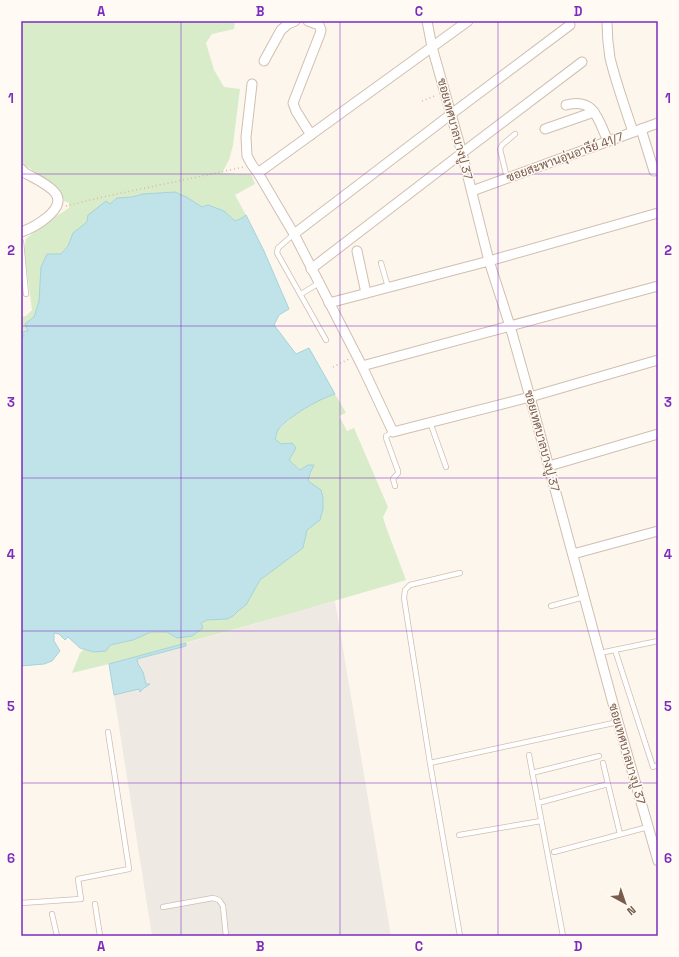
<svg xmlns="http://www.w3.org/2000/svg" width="679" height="957" viewBox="0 0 679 957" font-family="'Space Grotesk',Sarabun,sans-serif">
	<rect width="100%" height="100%" fill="#fdf6ec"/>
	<!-- industrial -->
	<polygon fill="#efe9e4" points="335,601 391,936 152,936 114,695 109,665 293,613"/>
	<!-- green -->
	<g fill="#d8ecc9">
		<polygon points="21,21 235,21 234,29 212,34 206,43 214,70 224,87 240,89 233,145 229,160 222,173 238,174 251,174 255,184 235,195 246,215 242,218 235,221 224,211 202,207 188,198 143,194 132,197 117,198 110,204 92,212 88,215 88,222 73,233 68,246 61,254 41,267 39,300 34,317 26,324 29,331 22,333 24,336 21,336 21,317 26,316 32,310 24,249 26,239 43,225 69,208 69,203 64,201 42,176 21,163"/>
		<polygon points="335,394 346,413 339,416 347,431 354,428 388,507 383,517 386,527 406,580 293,613 113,663 72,673 80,653 84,649 94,652 110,645 133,640 151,632 167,632 177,638 207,620 227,619 233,616 238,611 246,605 260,580 303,548 307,530 320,520 323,509 323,497 321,490 308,482 310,473 308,465 301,470 289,460 292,443 281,444 275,439 278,430 296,414 326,396"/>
	</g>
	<!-- water -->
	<g fill="#bfe3e8" stroke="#a5d3da">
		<path d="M175,192L188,198L202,207L208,205L224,211L235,221L242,218L246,215L264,251L289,309L279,315L274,325L296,354L309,348L335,394C319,399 289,416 278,430C277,432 276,436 275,439L281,444L292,443L296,448L289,460L300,470L308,465H314L310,473L308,481L321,490L323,497V509L320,520L307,530L303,548L260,580L246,605L238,611L233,616L227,619L207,620L201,623L203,628L192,636L177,638L167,632H151L133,640L110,645L106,651L94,652L80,648L68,637L65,640L59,634L54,633V641L60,651L52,661L44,664L21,666V336H24L22,332L28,331L25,324L34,317L39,301L41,267L47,254H61L68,246L73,233L87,222L88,215L106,201L110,204L117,198L132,197L143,194Z"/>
		<polygon points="186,643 186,646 137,659 138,664 143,672 146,684 150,684 144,688 140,692 139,689 114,695 109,664"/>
	</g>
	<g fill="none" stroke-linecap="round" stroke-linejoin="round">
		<!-- lane casing -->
		<g stroke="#d1beb0" stroke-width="6">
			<g id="lane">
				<polyline points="507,178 500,149 502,145 515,134"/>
				<polyline points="294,234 278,248 277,253 326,340"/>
				<polyline points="21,242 26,294"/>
				<polyline points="381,263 388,287"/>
				<polyline points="301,294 319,283"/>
				<polyline points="430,422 446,467"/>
				<polyline points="393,432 386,436 386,438 398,471 398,473 393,479 395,486"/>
				<polyline points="551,606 584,597"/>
				<polyline points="615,650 653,767 658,765"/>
				<polyline points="600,653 658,641"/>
				<polyline points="529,755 563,936"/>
				<polyline points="430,763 618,722"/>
				<polyline points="603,763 620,834"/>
				<polyline points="532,773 599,756"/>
				<polyline points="538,803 608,784"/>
				<polyline points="459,835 541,821"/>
				<polyline points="554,852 648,827"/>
				<polyline points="21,903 81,899 78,879 129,869 108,732"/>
				<polyline points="95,904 100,936"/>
				<polyline points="163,907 213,898 219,900 223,906 226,936"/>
				<polyline points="52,914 57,936"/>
				<polyline points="460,936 430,763 404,598 405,590 410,585 460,573"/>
			</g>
		</g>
		<!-- street casing -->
		<g stroke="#d1beb0" stroke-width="11">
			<g id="street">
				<polyline points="308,21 319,25 321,30 320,34 293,103 296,111 311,135"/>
				<polyline points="427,21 432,47 462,153 489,261 510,326 530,397 618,722 658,861"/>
				<path d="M607,21C607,33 608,46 610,58C616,83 625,107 633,132"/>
				<polyline points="264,61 281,30 288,24 295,21"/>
				<polyline points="252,84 246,137 247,156 252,165 258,173 294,234 362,366 393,432 530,397 658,360"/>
				<path d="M566,105C595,97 598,120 608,141"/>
				<polyline points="545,129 594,112"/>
				<polyline points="641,129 654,171"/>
				<path d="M21,169L25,173C34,178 50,185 56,194C66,210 33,228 21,232"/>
				<polyline points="258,173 468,21"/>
				<polyline points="472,191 658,123"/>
				<polyline points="294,234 450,115 570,25"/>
				<polyline points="357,251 366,293"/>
				<polyline points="311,269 462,153 582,62"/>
				<polyline points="329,303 489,261 658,213"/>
				<polyline points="362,366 658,286"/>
				<polyline points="549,466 658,434"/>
				<polyline points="573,554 658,531"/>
			</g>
		</g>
		<!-- path -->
		<g stroke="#d9b8a5" stroke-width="1.5" stroke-dasharray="1 3" stroke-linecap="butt">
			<polyline points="422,101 437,95"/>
			<polyline points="66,206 103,197 244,167"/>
			<polyline points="333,367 349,359"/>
		</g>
		<!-- lane -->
		<use href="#lane" stroke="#fff" stroke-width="4.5"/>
		<!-- street -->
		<use href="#street" stroke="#fff" stroke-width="9"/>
	</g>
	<!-- grid -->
	<path fill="none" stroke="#7b2cbf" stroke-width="1" stroke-opacity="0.55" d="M181,21V936M340,21V936M498,21V936M21,174H658M21,326H658M21,478H658M21,631H658M21,783H658"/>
	<g text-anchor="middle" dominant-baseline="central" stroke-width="3" stroke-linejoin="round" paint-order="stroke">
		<!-- street labels -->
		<g font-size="12" fill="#7a5c4d" stroke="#fffaf3">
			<text transform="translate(455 129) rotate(75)">ซอยเทศบาลบางปู 37</text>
			<text transform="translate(565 157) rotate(-20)">ซอยสะพานอุ่นอารีย์ 41/7</text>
			<text transform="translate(542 441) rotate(75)">ซอยเทศบาลบางปู 37</text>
			<text transform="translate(627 754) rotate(74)">ซอยเทศบาลบางปู 37</text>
		</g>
	</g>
	<!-- border -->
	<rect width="679" height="957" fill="none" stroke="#fffaf3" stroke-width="44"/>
	<!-- north arrow -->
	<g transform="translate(625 903) rotate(140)" stroke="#fffaf3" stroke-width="3" paint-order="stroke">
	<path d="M0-3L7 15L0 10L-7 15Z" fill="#7a5c4d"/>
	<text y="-6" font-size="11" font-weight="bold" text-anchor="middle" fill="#7a5c4d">N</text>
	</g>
	<rect x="22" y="22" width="635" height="913" fill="none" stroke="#7b2cbf" stroke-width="1.5"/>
	<g font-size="13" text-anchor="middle" font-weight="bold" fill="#7b2cbf">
		<text x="101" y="16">A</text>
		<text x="260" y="16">B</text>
		<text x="419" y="16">C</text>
		<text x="578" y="16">D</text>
		<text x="11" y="103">1</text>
		<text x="668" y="103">1</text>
		<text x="11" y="255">2</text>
		<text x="668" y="255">2</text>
		<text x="11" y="407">3</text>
		<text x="668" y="407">3</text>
		<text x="11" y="559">4</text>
		<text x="668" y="559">4</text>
		<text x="11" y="711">5</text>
		<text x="668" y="711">5</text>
		<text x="11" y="863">6</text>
		<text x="668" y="863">6</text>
		<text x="101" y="951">A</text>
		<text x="260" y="951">B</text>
		<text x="419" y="951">C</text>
		<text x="578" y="951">D</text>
	</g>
</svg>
